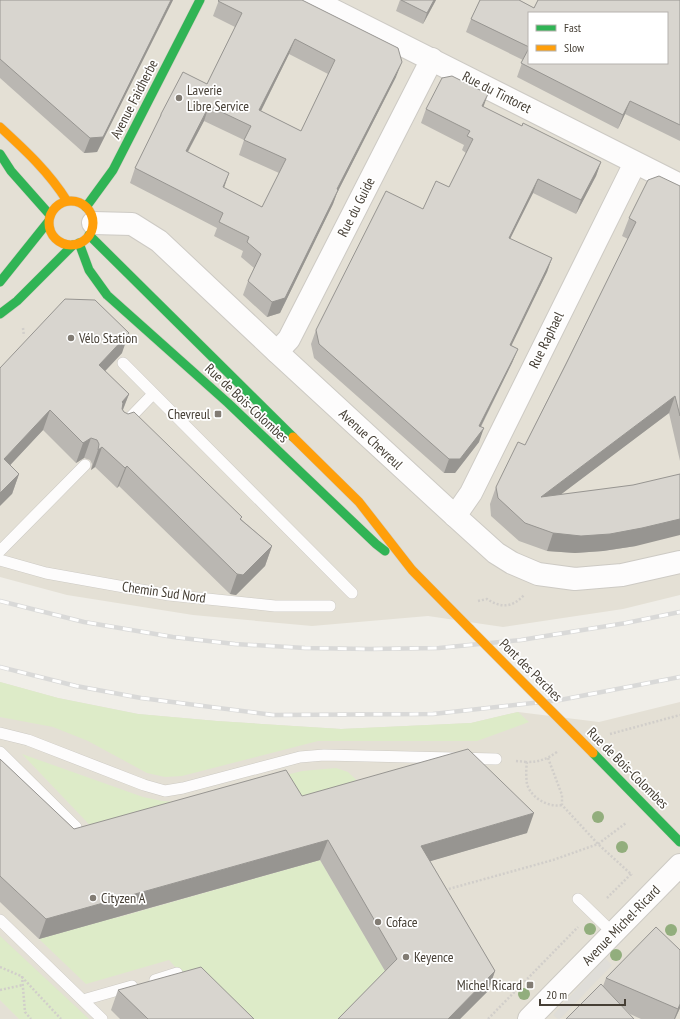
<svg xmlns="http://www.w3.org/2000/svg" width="680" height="1019" viewBox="0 0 680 1019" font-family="'PT Sans Narrow',sans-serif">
	<rect width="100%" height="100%" fill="#f0eee8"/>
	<!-- residential -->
	<g fill="#e4e0d5" fill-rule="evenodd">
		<path d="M0,0H680V595L623,609L503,627L428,616L312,626L193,615L67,595L0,577ZM529,13H667V63H529Z"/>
		<polygon points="0,682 58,698 138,714 217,721 341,729 471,723 518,712 599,722 680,702 680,1019 0,1019"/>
	</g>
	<!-- green -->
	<g fill="#ddebc8">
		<polygon points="0,682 58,698 138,714 217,721 341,729 471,723 518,712 529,722 477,741 318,741 182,776 165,777 147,773 88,741 53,727 0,717"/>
		<polygon points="22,754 143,797 162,801 179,802 302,771 336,768 348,772 371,794 103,839"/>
		<polygon points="320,860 390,979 350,1019 226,1019 193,987 169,960 86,984 39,939 99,922 114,912 116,918"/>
		<polygon points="0,936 89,1019 19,1019 0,1000"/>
	</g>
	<!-- parking -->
	<polygon fill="#dfddd8" points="605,958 612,965 560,1019 558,1019 553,1015"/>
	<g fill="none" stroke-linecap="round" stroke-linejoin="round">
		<!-- lane casing -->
		<g stroke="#cdcac4" stroke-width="12">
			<g id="lane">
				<polyline points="123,363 352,593"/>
				<polyline points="125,423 153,394"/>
				<polyline points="0,551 85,465"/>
				<polyline points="0,560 46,573 169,595 275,606 330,606"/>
				<polyline points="0,733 28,740 144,785 165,791 183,788 300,757 324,755 496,759"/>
				<polyline points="0,752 76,827"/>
				<polyline points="578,899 613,933"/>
				<polyline points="0,920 102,1019"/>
				<polyline points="155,980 177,973"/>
				<polyline points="83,1000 132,986"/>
			</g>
		</g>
		<!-- street casing -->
		<g stroke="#cdcac4" stroke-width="24">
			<g id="street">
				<polyline points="313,0 680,185"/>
				<polyline points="93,223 132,224 159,241 277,352 455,516 496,553 512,563 538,574 575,579 622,575 680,562"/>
				<polyline points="277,352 289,339 432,59"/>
				<polyline points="455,516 471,493 635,163"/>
				<polyline points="529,1019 680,865"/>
			</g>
		</g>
		<!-- fast casing -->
		<g stroke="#d0cbbf" stroke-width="10">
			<g id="fast">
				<polyline points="0,154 11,171 50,215"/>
				<polyline points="86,207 113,170 200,0"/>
				<polyline points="89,235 293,437"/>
				<polyline points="79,243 89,270 107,295 228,403 376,544 385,551"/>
				<polyline points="0,282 48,222"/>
				<polyline points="0,314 17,301 73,245"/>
				<polyline points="593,753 680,842"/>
			</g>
		</g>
		<!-- slow casing -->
		<g stroke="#d0cbbf" stroke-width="10">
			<g id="slow">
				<path d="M0,127C25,150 49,172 67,201"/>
				<circle cx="71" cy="223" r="22"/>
				<polyline points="293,437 359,502 412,570 470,629"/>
			</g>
		</g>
		<!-- path -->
		<g stroke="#d1ceca" stroke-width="2.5" stroke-dasharray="2 2" stroke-linecap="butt">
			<polyline points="23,328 24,336"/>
			<path d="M478,601L487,599C501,608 512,608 524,595"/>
			<polyline points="610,734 680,715"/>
			<path d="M557,752C547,759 539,762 527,762C526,769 526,777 527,784C531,798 549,808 562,805"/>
			<polyline points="548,758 562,795 562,805 598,844 632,875"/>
			<polyline points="516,761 527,762"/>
			<polyline points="445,890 553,860 598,844 626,823"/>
			<polyline points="607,898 631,874"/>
			<polyline points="0,967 21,976 61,1019"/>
			<polyline points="22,976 25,1012 31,1019"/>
			<polyline points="0,990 23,985"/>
			<polyline points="488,1019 578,927"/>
		</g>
		<!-- lane -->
		<use href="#lane" stroke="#fdfcfc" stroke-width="11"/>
		<!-- street -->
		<use href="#street" stroke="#fdfcfc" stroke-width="22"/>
		<!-- fast -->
		<use href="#fast" stroke="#30b455" stroke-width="9"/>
		<!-- slow -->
		<use href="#slow" stroke="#ff9f0a" stroke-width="9"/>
		<!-- rail casing -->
		<g stroke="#d9d9d8" stroke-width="4.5">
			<g id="rail">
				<polyline points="0,601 84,622 173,637 235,644 305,648 370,649 439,648 521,640 626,623 680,612"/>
				<polyline points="0,667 76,686 141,698 273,715 433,714 560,700 680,677"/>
			</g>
		</g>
		<!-- rail -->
		<use href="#rail" stroke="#fff" stroke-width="3" stroke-dasharray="9" stroke-linecap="butt"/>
		<!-- slow-bridge casing -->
		<g stroke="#d0cbbf" stroke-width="10" stroke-linecap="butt">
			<polyline id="slow-bridge" points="470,629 593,753"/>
		</g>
		<!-- slow-bridge -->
		<use href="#slow-bridge" stroke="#ff9f0a" stroke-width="9"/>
	</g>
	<!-- trees -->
	<g fill="#92ae7d">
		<circle cx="598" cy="817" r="6"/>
		<circle cx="622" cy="847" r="6"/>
		<circle cx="590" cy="929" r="6"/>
		<circle cx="671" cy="930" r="6"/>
		<circle cx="616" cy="955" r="6"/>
		<circle cx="524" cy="994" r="6"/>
	</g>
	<!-- wall -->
	<g fill="#bab7b2" fill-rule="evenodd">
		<polygon points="0,0 173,0 97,152 84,153 0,78"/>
		<path d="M219,0L396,77L337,193L333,204L280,313L267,317L243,295L248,281L254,268L241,257L243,251L214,236L217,228L130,183L135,168L157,124L161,114L207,84L235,27L213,16ZM289,54L328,74L301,131L261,111ZM204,121L244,140L239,155L279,173L262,207L224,188L188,152Z"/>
		<polygon points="400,0 436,0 423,24 396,11"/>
		<path d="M480,0H519L534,8L538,0H680V141L625,114L618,129L517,77L523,60L466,32L471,19ZM529,13H667V63H529Z"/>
		<polygon points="483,107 522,126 601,162 596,176 576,214 533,193 510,239 552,258 547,272 511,345 518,349 512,363 481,427 479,442 455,473 444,473 314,358 311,344 316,330 423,209 449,187 466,153 462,150 464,145 421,123 426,109"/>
		<polygon points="680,186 680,461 669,413 561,494 636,546 603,551 575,553 547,551 519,541 491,516 490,504 496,487 525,445 628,239 622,236 629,218"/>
		<polygon points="122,353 105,371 129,394 123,410 124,412 241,519 272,546 265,566 236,595 230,594 119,486 117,488 95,467 91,470 92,464 90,460 84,458 76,463 43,430 10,465 19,474 12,494 0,368"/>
		<polygon points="0,759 74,829 302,796 527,833 430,861 495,971 488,991 460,1019 338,1019 385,971 320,860 39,939 0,902"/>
		<polygon points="680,950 680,1008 675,1019 641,1019 630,1014 603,986 606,978"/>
		<polygon points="118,990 254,1019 120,1019 111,1010"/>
	</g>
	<!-- shaded-wall -->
	<g fill="#979591">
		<polygon points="171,0 173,0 97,152 84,153 90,138"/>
		<polygon points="434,0 436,0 423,24 427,13"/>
		<polygon points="295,39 289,54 254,125 259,110"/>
		<polygon points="402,62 396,77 337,193 333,204 280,313 267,317 272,302 337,189"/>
		<polygon points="488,94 483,108 482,106"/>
		<polygon points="630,101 625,114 618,129 623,115"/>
		<polygon points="209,106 204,121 180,166 186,151"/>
		<polygon points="601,162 596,176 576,214 581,200"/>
		<polygon points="229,173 224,188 223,187"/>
		<polygon points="538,179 533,193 503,253 509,238"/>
		<polygon points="552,258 547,272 505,359 510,345"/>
		<polygon points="129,333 122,353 92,385 99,365"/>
		<polygon points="518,349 512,363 474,440 479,426"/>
		<polygon points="129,394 121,414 122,402"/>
		<polygon points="675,396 669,413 535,514 541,497"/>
		<polygon points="50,410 43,430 0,476 4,459"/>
		<polygon points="484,428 479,442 455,473 444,473 449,459"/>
		<polygon points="91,438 84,458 76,463 83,443"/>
		<polygon points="102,447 95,467 91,470 98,450"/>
		<polygon points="127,466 119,486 117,488 125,468"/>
		<polygon points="19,474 12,494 0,506 0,493"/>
		<polygon points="680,519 680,535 636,546 603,551 575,553 547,551 553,533"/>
		<polygon points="272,546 265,566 236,595 230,594 237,574"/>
		<polygon points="534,813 527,833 414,866 421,846"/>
		<polygon points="328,840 320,860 39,939 46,919"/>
		<polygon points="495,971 488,991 460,1019 448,1019"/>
		<polygon points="680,1004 680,1008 675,1019 674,1019"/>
	</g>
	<!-- building -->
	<g fill="#d8d5cf" stroke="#979591" fill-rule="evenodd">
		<polygon points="0,0 171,0 103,137 90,138 0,59"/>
		<path d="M219,0H302L398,48L402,62L337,189L338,190L285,298L272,302L248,281L261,254L247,242L249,237L219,222L223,213L135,168L161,115V114L183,72L207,84L242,13L218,1ZM295,39L335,60L301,131L259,110ZM209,106L251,126L244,140L286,159L262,207L223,187L229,173L186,151Z"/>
		<polygon points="401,0 434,0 427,13"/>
		<polygon points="480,0 519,0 534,8 538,0 680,0 680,125 630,101 623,115 521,63 529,48 529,63 667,63 667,13 529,13 529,47 471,19"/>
		<polygon points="452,76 488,94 482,106 522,126 523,123 601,162 581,200 538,179 509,238 552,258 510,345 518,349 479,426 484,428 460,459 449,459 319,344 316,330 386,191 423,209 436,181 449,187 473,139 467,136 470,131 426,109 442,78"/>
		<polygon points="659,176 680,186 680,416 675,396 541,497 633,485 680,474 680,519 642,528 610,534 581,536 553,533 525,523 498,498 496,487 518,442 525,445 566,364 636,222 629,218 648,180"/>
		<polygon points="65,299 95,300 129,333 99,365 129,394 122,402 123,403 122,409 124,412 128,414 134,412 242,517 240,519 272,546 243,575 237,574 127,466 125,468 102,447 98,450 99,444 97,440 91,438 83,443 50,410 4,459 19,474 0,493 0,368"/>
		<polygon points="468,749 534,813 421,846 495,971 448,1019 338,1019 397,959 328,840 46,919 0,876 0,759 74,829 286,770 302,796"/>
		<polygon points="656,927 680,950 680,1004 678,1009 606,978"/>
		<polygon points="201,967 254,1019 148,1019 118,990"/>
		<polygon points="601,984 634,1019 566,1019"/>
	</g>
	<!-- markers -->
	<g fill="#827c74" stroke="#fff" stroke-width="1.5">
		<circle cx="179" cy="98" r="4"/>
		<circle cx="71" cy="338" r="4"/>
		<rect x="214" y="410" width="8" height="8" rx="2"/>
		<circle cx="93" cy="898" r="4"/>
		<circle cx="378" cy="922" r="4"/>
		<circle cx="406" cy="957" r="4"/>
		<rect x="526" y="981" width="8" height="8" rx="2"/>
	</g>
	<g text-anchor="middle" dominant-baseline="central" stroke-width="3.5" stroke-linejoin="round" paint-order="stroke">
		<!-- poi labels -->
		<g font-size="14" fill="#463f35" stroke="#fff" text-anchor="start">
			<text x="187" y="90">Laverie<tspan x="187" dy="16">Libre Service</tspan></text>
			<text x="79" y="338">Vélo Station</text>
			<text x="210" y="414" text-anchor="end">Chevreul</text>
			<text x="101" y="898">Cityzen A</text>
			<text x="386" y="922">Coface</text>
			<text x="414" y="957">Keyence</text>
			<text x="522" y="985" text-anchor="end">Michel Ricard</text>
		</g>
		<!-- street labels -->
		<g font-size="14" fill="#463f35" stroke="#fff">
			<text transform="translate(497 92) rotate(27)">Rue du Tintoret</text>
			<text transform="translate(134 99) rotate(-63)">Avenue Faidherbe</text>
			<text transform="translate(356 207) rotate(-63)">Rue du Guide</text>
			<text transform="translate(546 340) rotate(-64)">Rue Raphael</text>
			<text transform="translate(247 403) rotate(43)">Rue de Bois-Colombes</text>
			<text transform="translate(371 439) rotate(43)">Avenue Chevreul</text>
			<text transform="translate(164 592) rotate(8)">Chemin Sud Nord</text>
			<text transform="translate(531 670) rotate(45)">Pont des Perches</text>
			<text transform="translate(628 768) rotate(45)">Rue de Bois-Colombes</text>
			<text transform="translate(621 925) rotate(-46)">Avenue Michel-Ricard</text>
		</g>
	</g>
	<!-- legend -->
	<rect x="528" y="12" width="140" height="52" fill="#ffffff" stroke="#b5b2ae"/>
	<rect x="536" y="25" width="20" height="6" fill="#30b455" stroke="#b5b2ae"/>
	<text x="564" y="32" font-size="12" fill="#463f35">Fast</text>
	<rect x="536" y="45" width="20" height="6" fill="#ff9f0a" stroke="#b5b2ae"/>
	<text x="564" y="52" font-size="12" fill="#463f35">Slow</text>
	<!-- scale -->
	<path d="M540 999v6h85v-6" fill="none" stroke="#463f35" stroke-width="2"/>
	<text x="546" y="999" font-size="12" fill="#463f35" stroke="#ffffff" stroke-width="3" paint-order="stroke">20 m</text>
</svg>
